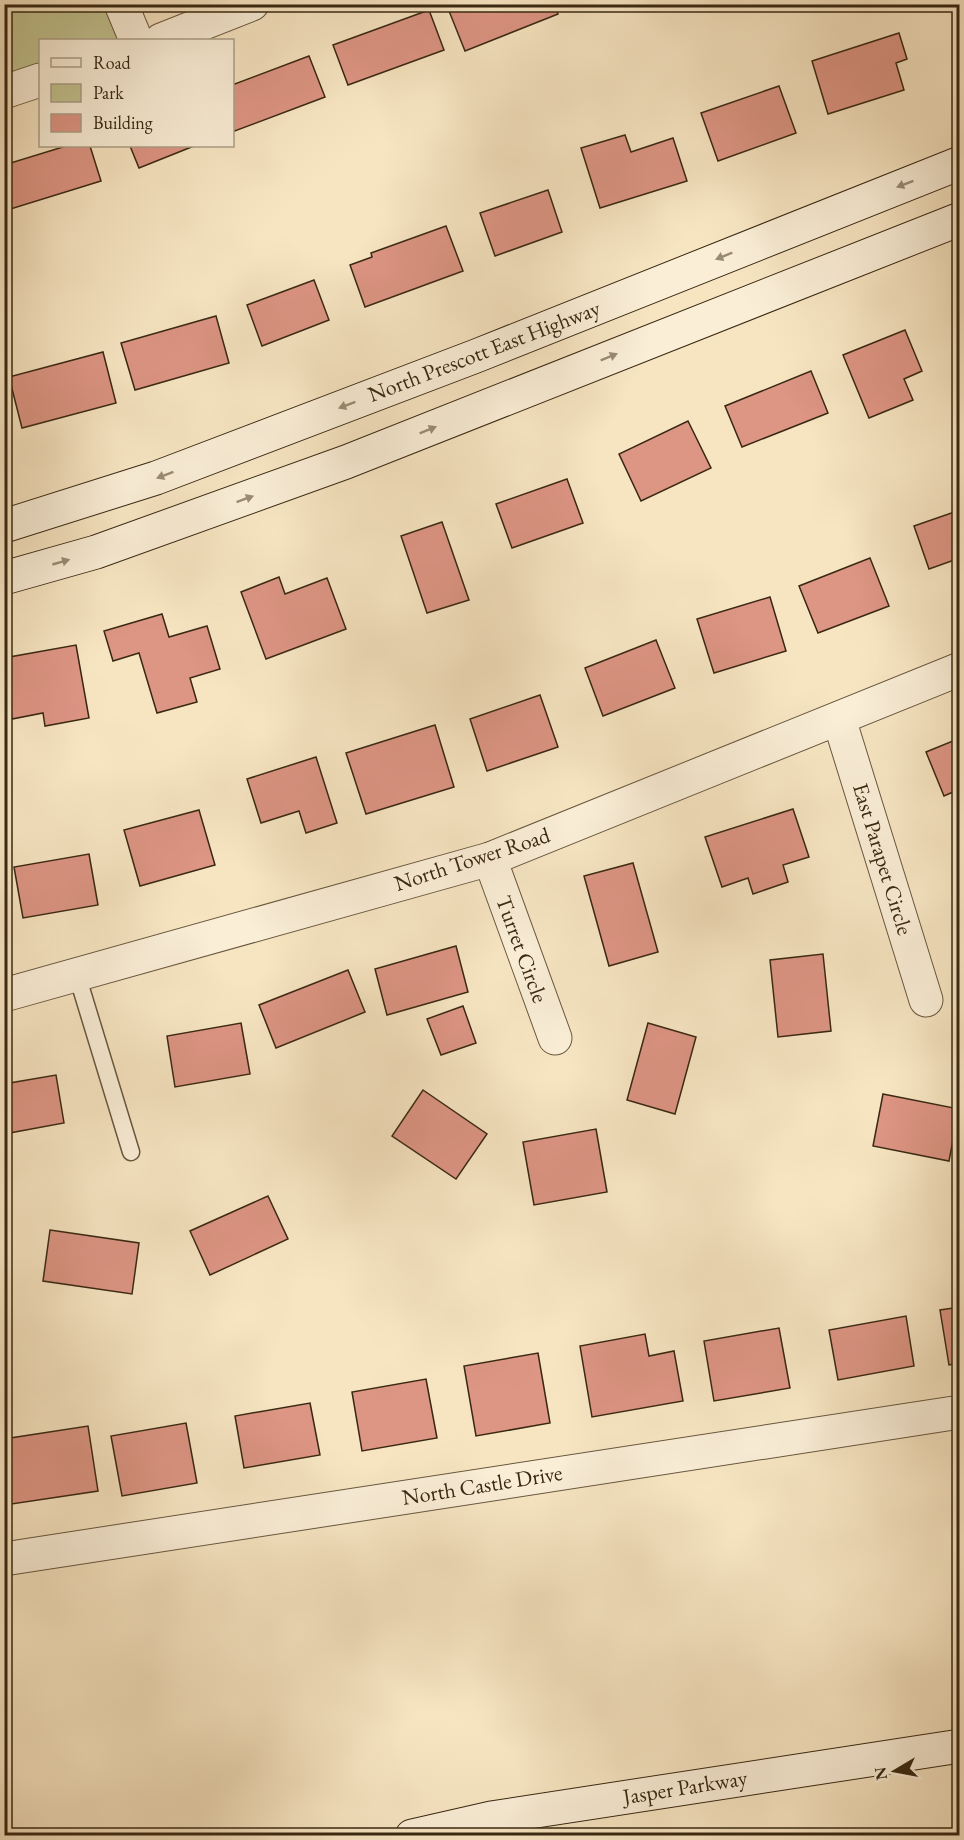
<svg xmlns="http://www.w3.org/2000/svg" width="964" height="1840" viewBox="0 0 964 1840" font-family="'EB Garamond',serif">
	<rect width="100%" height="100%" fill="#f7e5c2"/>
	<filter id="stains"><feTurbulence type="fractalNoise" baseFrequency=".00333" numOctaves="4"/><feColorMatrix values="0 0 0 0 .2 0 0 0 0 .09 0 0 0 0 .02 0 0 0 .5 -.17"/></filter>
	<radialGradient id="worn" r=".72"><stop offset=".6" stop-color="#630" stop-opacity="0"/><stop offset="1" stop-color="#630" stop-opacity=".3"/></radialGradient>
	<!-- green -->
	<polygon fill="#c2c390" stroke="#7e7651" stroke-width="1.5" points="5,5 126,5 137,40 40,40 40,74 5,83"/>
	<!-- building -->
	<g fill="#dd9584" stroke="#392812" stroke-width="1.5">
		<polygon points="465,4 554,4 558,14 465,51 449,11"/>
		<polygon points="429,10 444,50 348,85 333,45"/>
		<polygon points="899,33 907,59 896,63 904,90 828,114 812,61"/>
		<polygon points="309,56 325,97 232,132 232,85"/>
		<polygon points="779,86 796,133 718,161 701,113"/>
		<polygon points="625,135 631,152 673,138 687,181 600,208 581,148"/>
		<polygon points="66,146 90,146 101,181 4,211 4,165"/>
		<polygon points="130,146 194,146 139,168"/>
		<polygon points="548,190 562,232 495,256 480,213"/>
		<polygon points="446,226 463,271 365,307 350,265 372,257 371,253"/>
		<polygon points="314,280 329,320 262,346 247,305"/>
		<polygon points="216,316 229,363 135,390 121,343"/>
		<polygon points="905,330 922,371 904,379 913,400 869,418 843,355"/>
		<polygon points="103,352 116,403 22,428 9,377"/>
		<polygon points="811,371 828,413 742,447 725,406"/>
		<polygon points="688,421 711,468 641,501 619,454"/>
		<polygon points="567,479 583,523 512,548 496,504"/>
		<polygon points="960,510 960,558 929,569 914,526"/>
		<polygon points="442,522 469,600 427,613 401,536"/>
		<polygon points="870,558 889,606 818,633 799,586"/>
		<polygon points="279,577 285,594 327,578 346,629 266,659 241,592"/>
		<polygon points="770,597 786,651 714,673 697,619"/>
		<polygon points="162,614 169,637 207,626 220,669 190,678 197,702 157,713 139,653 113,661 104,631"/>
		<polygon points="656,640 675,688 603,716 585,668"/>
		<polygon points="76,645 89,718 45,726 43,713 12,719 4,675 4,658"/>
		<polygon points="540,695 558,747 487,771 470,719"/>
		<polygon points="435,725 454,787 366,814 346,753"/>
		<polygon points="960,738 960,789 944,796 926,752"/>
		<polygon points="316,757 337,823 306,833 299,811 261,823 247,779"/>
		<polygon points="793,809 809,857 783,865 788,882 753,894 748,878 722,887 705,837"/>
		<polygon points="199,810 215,865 140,886 124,830"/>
		<polygon points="89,854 98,905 23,918 14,867"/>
		<polygon points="633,863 658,952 609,966 584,876"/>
		<polygon points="456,946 468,992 387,1015 375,969"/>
		<polygon points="823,954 831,1031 778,1037 770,960"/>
		<polygon points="348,970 365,1012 276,1048 259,1005"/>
		<polygon points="463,1006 476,1043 441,1055 427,1019"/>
		<polygon points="241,1023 250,1074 175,1087 167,1036"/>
		<polygon points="648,1023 696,1037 675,1114 627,1100"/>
		<polygon points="56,1075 64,1123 4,1134 4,1084"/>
		<polygon points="423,1090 487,1134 456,1179 392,1136"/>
		<polygon points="883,1094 959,1109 949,1161 873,1146"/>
		<polygon points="596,1129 607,1192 534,1205 523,1142"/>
		<polygon points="268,1196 288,1239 210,1275 190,1231"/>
		<polygon points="50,1230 139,1243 132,1294 43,1281"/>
		<polygon points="960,1307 960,1363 949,1365 940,1310"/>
		<polygon points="906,1316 914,1366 838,1380 829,1330"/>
		<polygon points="779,1328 790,1388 714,1401 704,1341"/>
		<polygon points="645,1334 649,1356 674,1351 683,1401 592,1417 580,1346"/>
		<polygon points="538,1353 550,1423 476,1436 464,1366"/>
		<polygon points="426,1379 437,1438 362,1451 352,1392"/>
		<polygon points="310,1403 320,1455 244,1468 235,1416"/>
		<polygon points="186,1423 197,1483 122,1496 111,1436"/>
		<polygon points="88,1426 98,1491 5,1505 4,1439"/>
	</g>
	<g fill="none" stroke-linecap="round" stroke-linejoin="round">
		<!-- lane casing -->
		<g stroke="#68573e" stroke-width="19">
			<polyline id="lane" points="77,975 131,1152"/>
		</g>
		<!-- street casing -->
		<g stroke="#68573e" stroke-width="35">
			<g id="street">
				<polyline points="121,4 136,40"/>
				<polyline points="161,40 252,4"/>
				<polyline points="4,92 40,80"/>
				<polyline points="839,719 926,1000"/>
				<polyline points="490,859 555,1038"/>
				<polyline points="4,995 490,859 960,669"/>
				<polyline points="4,1559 960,1412"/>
			</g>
		</g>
		<!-- secondary casing -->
		<g stroke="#392812" stroke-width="35">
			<g id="secondary">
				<polyline points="4,526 156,478 476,356 960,163"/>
				<polyline points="4,578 96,552 346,462 960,219"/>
				<polyline points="412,1836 491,1818 960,1746"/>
			</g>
		</g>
		<!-- lane -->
		<use href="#lane" stroke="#faeed7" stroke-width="16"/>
		<!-- street -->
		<use href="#street" stroke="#faeed7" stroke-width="33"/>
		<!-- secondary -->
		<use href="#secondary" stroke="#faeed7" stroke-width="33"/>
	</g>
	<!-- one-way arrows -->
	<defs><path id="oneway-solid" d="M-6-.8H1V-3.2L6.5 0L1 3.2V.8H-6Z" transform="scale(1.5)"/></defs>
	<g fill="#9a8b74">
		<use href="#oneway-solid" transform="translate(905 184) rotate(159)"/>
		<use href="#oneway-solid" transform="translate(724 256) rotate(158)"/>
		<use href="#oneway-solid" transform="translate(609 357) rotate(-22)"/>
		<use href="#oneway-solid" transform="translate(347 405) rotate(159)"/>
		<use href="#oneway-solid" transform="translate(428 430) rotate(-22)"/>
		<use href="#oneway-solid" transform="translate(165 475) rotate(159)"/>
		<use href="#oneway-solid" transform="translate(245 499) rotate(-20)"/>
		<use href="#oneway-solid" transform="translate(61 562) rotate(-16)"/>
	</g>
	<g text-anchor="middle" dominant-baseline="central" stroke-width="5" stroke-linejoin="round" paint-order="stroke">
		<!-- street labels -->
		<g font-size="22" fill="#392812" stroke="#faeed7">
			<text transform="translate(484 351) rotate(-21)">North Prescott East Highway</text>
			<text transform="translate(472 859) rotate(-18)">North Tower Road</text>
			<text transform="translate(883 859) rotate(73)">East Parapet Circle</text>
			<text transform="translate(522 949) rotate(70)">Turret Circle</text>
			<text transform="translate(482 1485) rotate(-9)">North Castle Drive</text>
			<text transform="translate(685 1787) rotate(-9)">Jasper Parkway</text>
		</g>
	</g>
	<!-- margin -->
	<rect width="964" height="1840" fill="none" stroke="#f7e5c2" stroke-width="24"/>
	<rect x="6" y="6" width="952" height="1828" fill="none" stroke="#392812" stroke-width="3"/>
	<rect x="12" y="12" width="940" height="1816" fill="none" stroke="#392812" stroke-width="1.5"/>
	<!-- legend -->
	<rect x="39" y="39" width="195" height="108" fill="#faeed7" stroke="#ad9f88" stroke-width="1.5"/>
	<rect x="51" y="58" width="30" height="9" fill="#faeed7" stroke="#ad9f88" stroke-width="1.5"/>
	<text x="93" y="69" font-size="18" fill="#392812">Road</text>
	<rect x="51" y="84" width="30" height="18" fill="#c2c390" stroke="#ad9f88" stroke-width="1.5"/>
	<text x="93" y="99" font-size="18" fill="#392812">Park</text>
	<rect x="51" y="114" width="30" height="18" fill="#dd9584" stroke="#ad9f88" stroke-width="1.5"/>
	<text x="93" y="129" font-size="18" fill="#392812">Building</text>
	<!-- north arrow -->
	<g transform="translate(895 1771) rotate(260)" stroke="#faeed7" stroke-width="4.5" paint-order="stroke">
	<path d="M0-4.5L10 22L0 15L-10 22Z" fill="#392812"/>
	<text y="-9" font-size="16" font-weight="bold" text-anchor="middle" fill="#392812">N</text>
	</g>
	<rect width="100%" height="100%" filter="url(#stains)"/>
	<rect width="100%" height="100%" fill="url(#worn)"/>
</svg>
